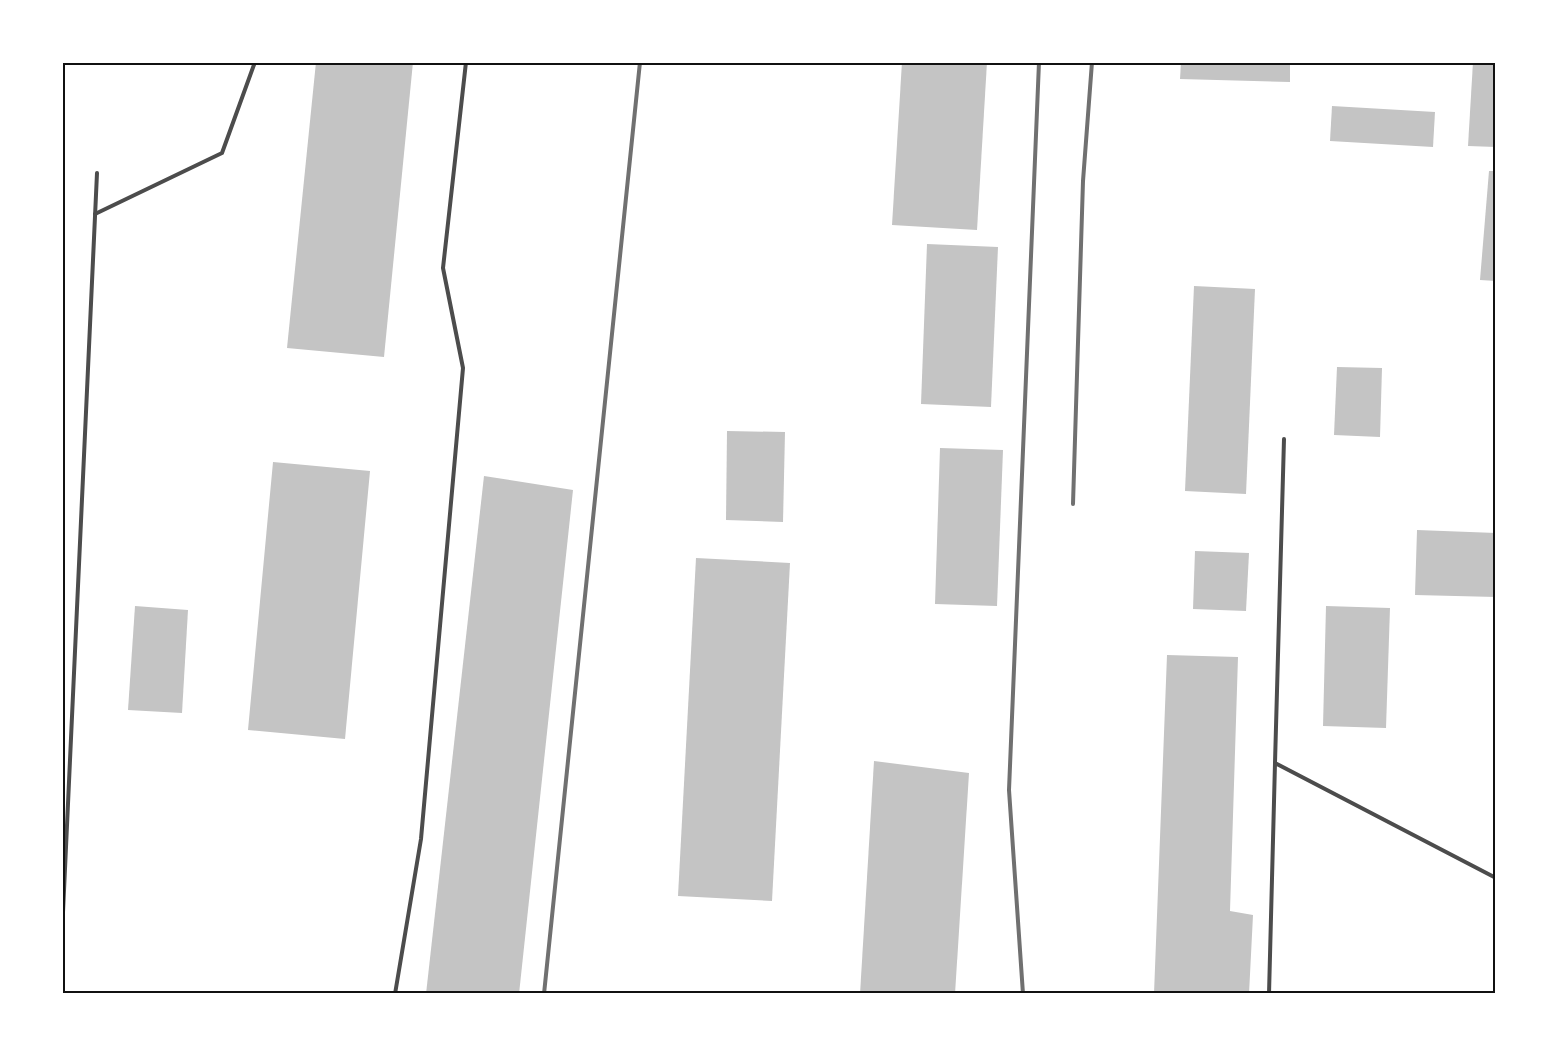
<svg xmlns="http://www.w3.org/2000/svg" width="1558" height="1056" viewBox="0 0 1558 1056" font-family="Inter,sans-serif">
	<rect width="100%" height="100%" fill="#fff"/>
	<!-- building -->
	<g fill="#c4c4c4">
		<polygon points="316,62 413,62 384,357 287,348"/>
		<polygon points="902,62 987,62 977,230 892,225"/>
		<polygon points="1181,62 1290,62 1290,82 1180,79"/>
		<polygon points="1473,62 1496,62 1496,147 1468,146"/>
		<polygon points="1332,106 1435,112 1433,147 1330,141"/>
		<polygon points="1489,171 1496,171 1496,281 1480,280"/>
		<polygon points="927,244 998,247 991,407 921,404"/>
		<polygon points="1194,286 1255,289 1246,494 1185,491"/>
		<polygon points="1337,367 1382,368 1380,437 1334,435"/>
		<polygon points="727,431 785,432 783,522 726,520"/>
		<polygon points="940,448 1003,450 997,606 935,604"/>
		<polygon points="273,462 370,471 345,739 248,730"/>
		<polygon points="484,476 573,490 519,994 426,994"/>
		<polygon points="1417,530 1496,533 1496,597 1415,595"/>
		<polygon points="1195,551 1249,553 1246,611 1193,609"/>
		<polygon points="696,558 790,563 772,901 678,896"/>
		<polygon points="135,606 188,610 182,713 128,710"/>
		<polygon points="1326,606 1390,608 1386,728 1323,726"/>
		<polygon points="1167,655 1238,657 1230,911 1253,915 1249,994 1154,994"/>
		<polygon points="874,761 969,773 955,994 860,994"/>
	</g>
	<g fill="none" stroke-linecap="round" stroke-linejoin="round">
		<!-- service -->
		<g stroke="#4c4c4c" stroke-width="4">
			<polyline points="95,214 222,153 255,62"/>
			<polyline points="1275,763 1284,439"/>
			<polyline points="62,934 97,173"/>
			<polyline points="395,994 421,839 463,368 443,268 466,62"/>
			<polyline points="1269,994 1275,763 1496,878"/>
		</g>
		<!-- rail -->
		<g stroke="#707070" stroke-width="4">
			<polyline points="1073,504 1083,181 1092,62"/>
			<polyline points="544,994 640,62"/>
			<polyline points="1023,994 1009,790 1039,62"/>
		</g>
	</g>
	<!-- border -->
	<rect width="1558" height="1056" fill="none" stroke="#ffffff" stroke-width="128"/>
	<rect x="64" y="64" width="1430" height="928" fill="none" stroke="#111" stroke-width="2"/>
</svg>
